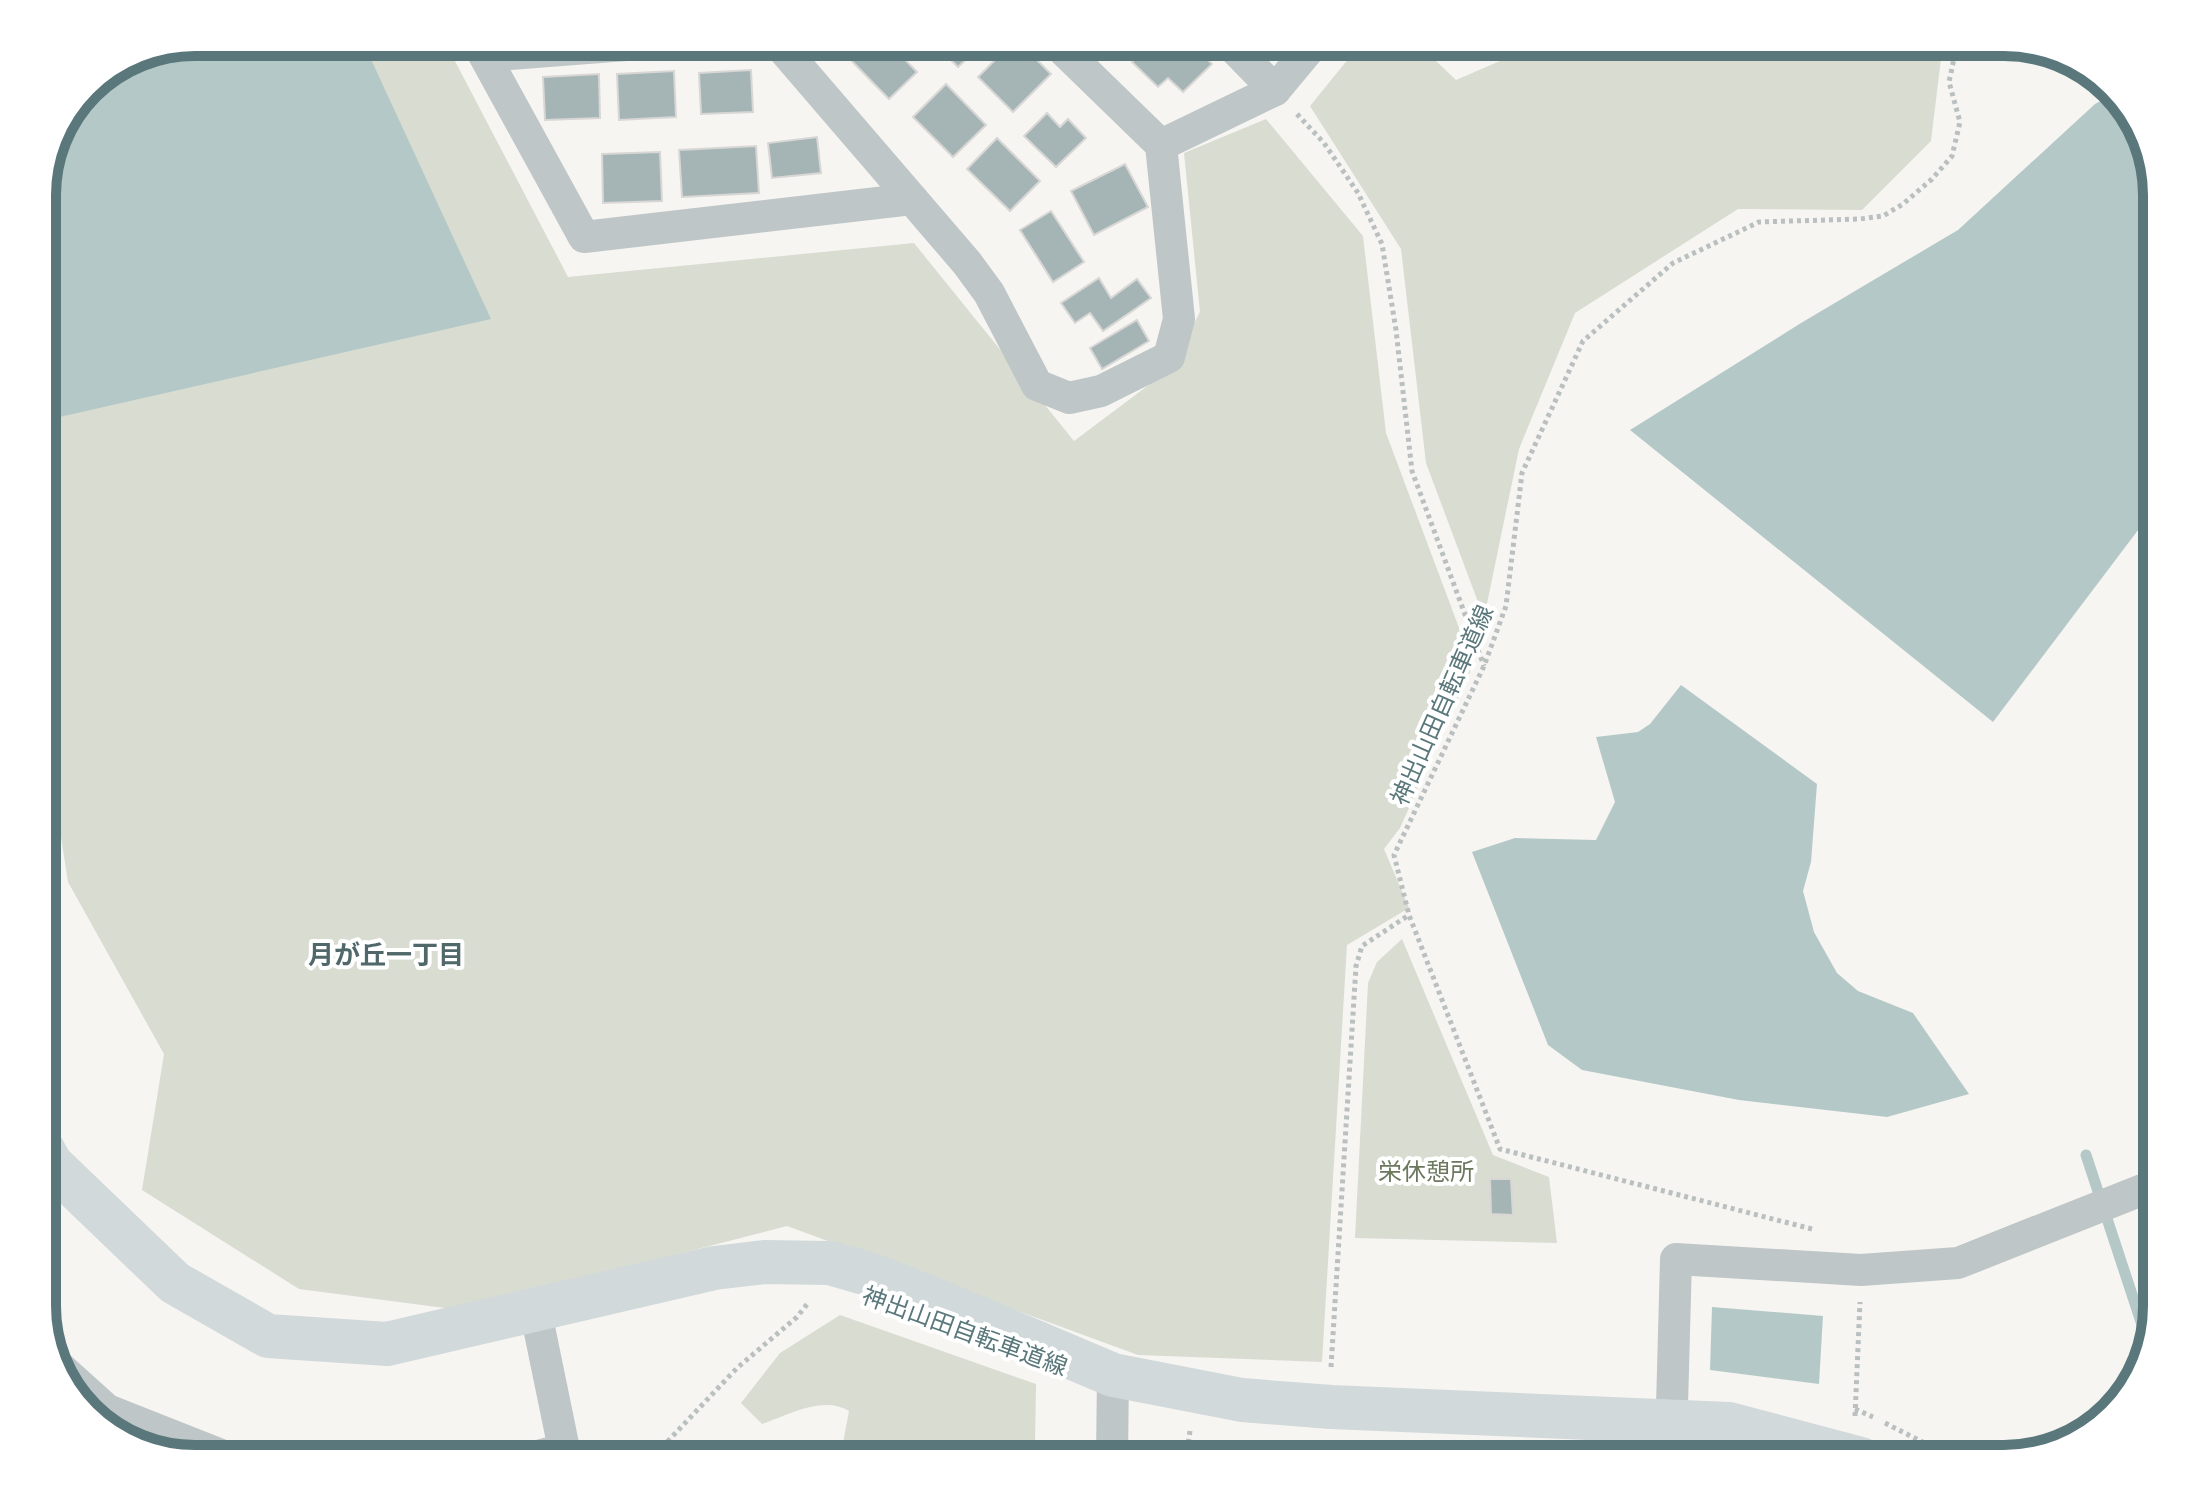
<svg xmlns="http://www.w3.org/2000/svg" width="2199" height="1501" viewBox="0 0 2199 1501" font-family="'Asap Condensed','Noto Sans JP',sans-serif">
	<rect width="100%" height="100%" fill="#f7f5f2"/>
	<!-- green -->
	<g fill="#d9dcd1">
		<polygon points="195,42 445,42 568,277 914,243 1074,441 1170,369 1200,312 1184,153 1266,119 1363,236 1386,433 1473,665 1400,828 1384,849 1409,908 1347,945 1322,1362 1138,1355 787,1226 460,1310 299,1289 142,1190 164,1054 68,882 42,715 42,185 87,86 137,53"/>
		<polygon points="1362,42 1416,42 1456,80 1544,42 1943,42 1931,141 1862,210 1738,209 1575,313 1519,449 1484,618 1426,463 1401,249 1310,106"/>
		<polygon points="1402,939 1493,1155 1549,1177 1557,1243 1355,1238 1368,983 1377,962"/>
		<path d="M840,1315L1036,1384L1035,1442L1030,1459H840L849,1411C823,1395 789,1415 762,1424L741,1403L780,1353Z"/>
	</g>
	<!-- water -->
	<g fill="#b4c9c7">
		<polygon points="195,42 363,42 491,319 42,421 42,185 87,86 137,53"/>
		<polygon points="2114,94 2137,119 2157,194 2157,505 1993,722 1630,430 1801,323 1958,230 2095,104"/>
		<polygon points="1681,685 1817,784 1811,862 1803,891 1814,932 1837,973 1858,991 1913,1013 1969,1094 1887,1117 1739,1100 1582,1070 1548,1045 1472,852 1515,838 1596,840 1615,802 1596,737 1638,732 1650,724"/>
		<polygon points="1712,1307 1823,1316 1819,1384 1710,1370"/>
	</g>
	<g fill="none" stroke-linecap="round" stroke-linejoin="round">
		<!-- stream -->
		<polyline stroke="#b4c9c7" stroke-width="11" points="2086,1155 2147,1340"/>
	</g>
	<!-- building -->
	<g fill="#a5b5b6" stroke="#d8d7d5" stroke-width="2">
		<polygon points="854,42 888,42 917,72 889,99 843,52"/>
		<polygon points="933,42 984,42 958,67"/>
		<polygon points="1013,42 1019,42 1051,74 1013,112 978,77"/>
		<polygon points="1152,42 1190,42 1212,64 1183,92 1168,78 1158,87 1132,62"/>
		<polygon points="751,70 753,112 701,114 699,73"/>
		<polygon points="674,71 676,117 619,120 617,74"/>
		<polygon points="599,74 600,118 545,120 543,77"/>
		<polygon points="946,84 986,125 953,157 913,117"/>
		<polygon points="1047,113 1060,127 1068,119 1086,138 1056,167 1024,136"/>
		<polygon points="817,137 821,173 772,178 768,143"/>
		<polygon points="997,138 1040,181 1010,211 967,169"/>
		<polygon points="756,146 759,193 682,197 679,150"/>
		<polygon points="660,152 662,201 603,203 602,154"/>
		<polygon points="1125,164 1148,207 1094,235 1071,191"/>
		<polygon points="1051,211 1084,262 1053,282 1020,230"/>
		<polygon points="1099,278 1111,298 1137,279 1151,298 1103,331 1090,313 1075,323 1061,303"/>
		<polygon points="1137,320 1149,341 1102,369 1090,348"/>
		<polygon points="1490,1179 1511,1179 1513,1215 1491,1214"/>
	</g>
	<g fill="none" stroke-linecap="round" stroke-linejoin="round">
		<!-- path -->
		<g stroke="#babfc0" stroke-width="5" stroke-dasharray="4 4" stroke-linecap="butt">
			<polyline points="1297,114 1324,143 1358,193 1382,244 1396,330 1412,471 1484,666"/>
			<polyline points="2149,1223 2157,1253"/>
			<polyline points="1812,1229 1500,1149 1409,915 1394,855 1484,666 1506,606 1522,473 1583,341 1673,263 1759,222 1860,219 1883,216 1903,204 1932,179 1952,156 1960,122 1949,82 1955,54 1963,42"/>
			<polyline points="1331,1367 1356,966 1362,946 1409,915"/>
			<polyline points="1855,1409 1873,1417"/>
			<polyline points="1855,1416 1860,1302"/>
			<polyline points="1885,1423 1956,1459"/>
			<polyline points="1190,1431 1188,1445 1302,1459"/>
			<polyline points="651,1459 737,1368 797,1317 808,1303"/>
		</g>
		<!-- street -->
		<g stroke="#bec6c7" stroke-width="32">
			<polyline points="477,42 584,237 912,199"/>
			<polyline points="777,42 967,263 989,293 1037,385 1069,398 1101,391 1169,357 1179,319 1161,145 1055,42"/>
			<polyline points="1228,42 1275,90"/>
			<polyline points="485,56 665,42"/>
			<polyline points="1161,145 1275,90 1315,42"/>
			<polyline points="57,1365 107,1410 231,1459"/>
			<polyline points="1672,1406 1676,1259 1861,1270 1958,1263 2157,1184"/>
			<polyline points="527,1459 564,1449 535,1308"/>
			<polyline points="1112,1459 1113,1375"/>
			<polyline points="1670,1459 1672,1421"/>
		</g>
		<!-- secondary -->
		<polyline stroke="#d1d9da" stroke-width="44" points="42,1148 51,1164 175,1283 268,1336 387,1344 714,1268 764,1262 830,1263 875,1276 943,1303 1113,1375 1242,1400 1331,1407 1729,1424 1861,1459"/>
	</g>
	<g text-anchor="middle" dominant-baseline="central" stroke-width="8" stroke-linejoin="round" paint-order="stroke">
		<!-- street labels -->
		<g font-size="24" fill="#5a787b" stroke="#fff">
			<text transform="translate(1442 705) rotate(-66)">神出山田自転車道線</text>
			<text transform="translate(965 1331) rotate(20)">神出山田自転車道線</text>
		</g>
		<!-- park labels -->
		<g font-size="24" fill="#6c785e" stroke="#fff">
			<text x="1426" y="1171">栄休憩所</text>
		</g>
		<!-- neighbourhood labels -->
		<g font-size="26" font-weight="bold" fill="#51686b" stroke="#fff">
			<text x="386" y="955">月が丘一丁目</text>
		</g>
	</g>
	<!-- crop -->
	<path d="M0 0H2199V1501H0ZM195 56H2004A139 139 0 0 1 2143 195V1306A139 139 0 0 1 2004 1445H195A139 139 0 0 1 56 1306V195A139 139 0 0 1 195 56Z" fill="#fff" fill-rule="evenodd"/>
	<path fill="none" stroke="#5a787b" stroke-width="10" d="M195 56H2004A139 139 0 0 1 2143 195V1306A139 139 0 0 1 2004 1445H195A139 139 0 0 1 56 1306V195A139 139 0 0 1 195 56Z"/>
</svg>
